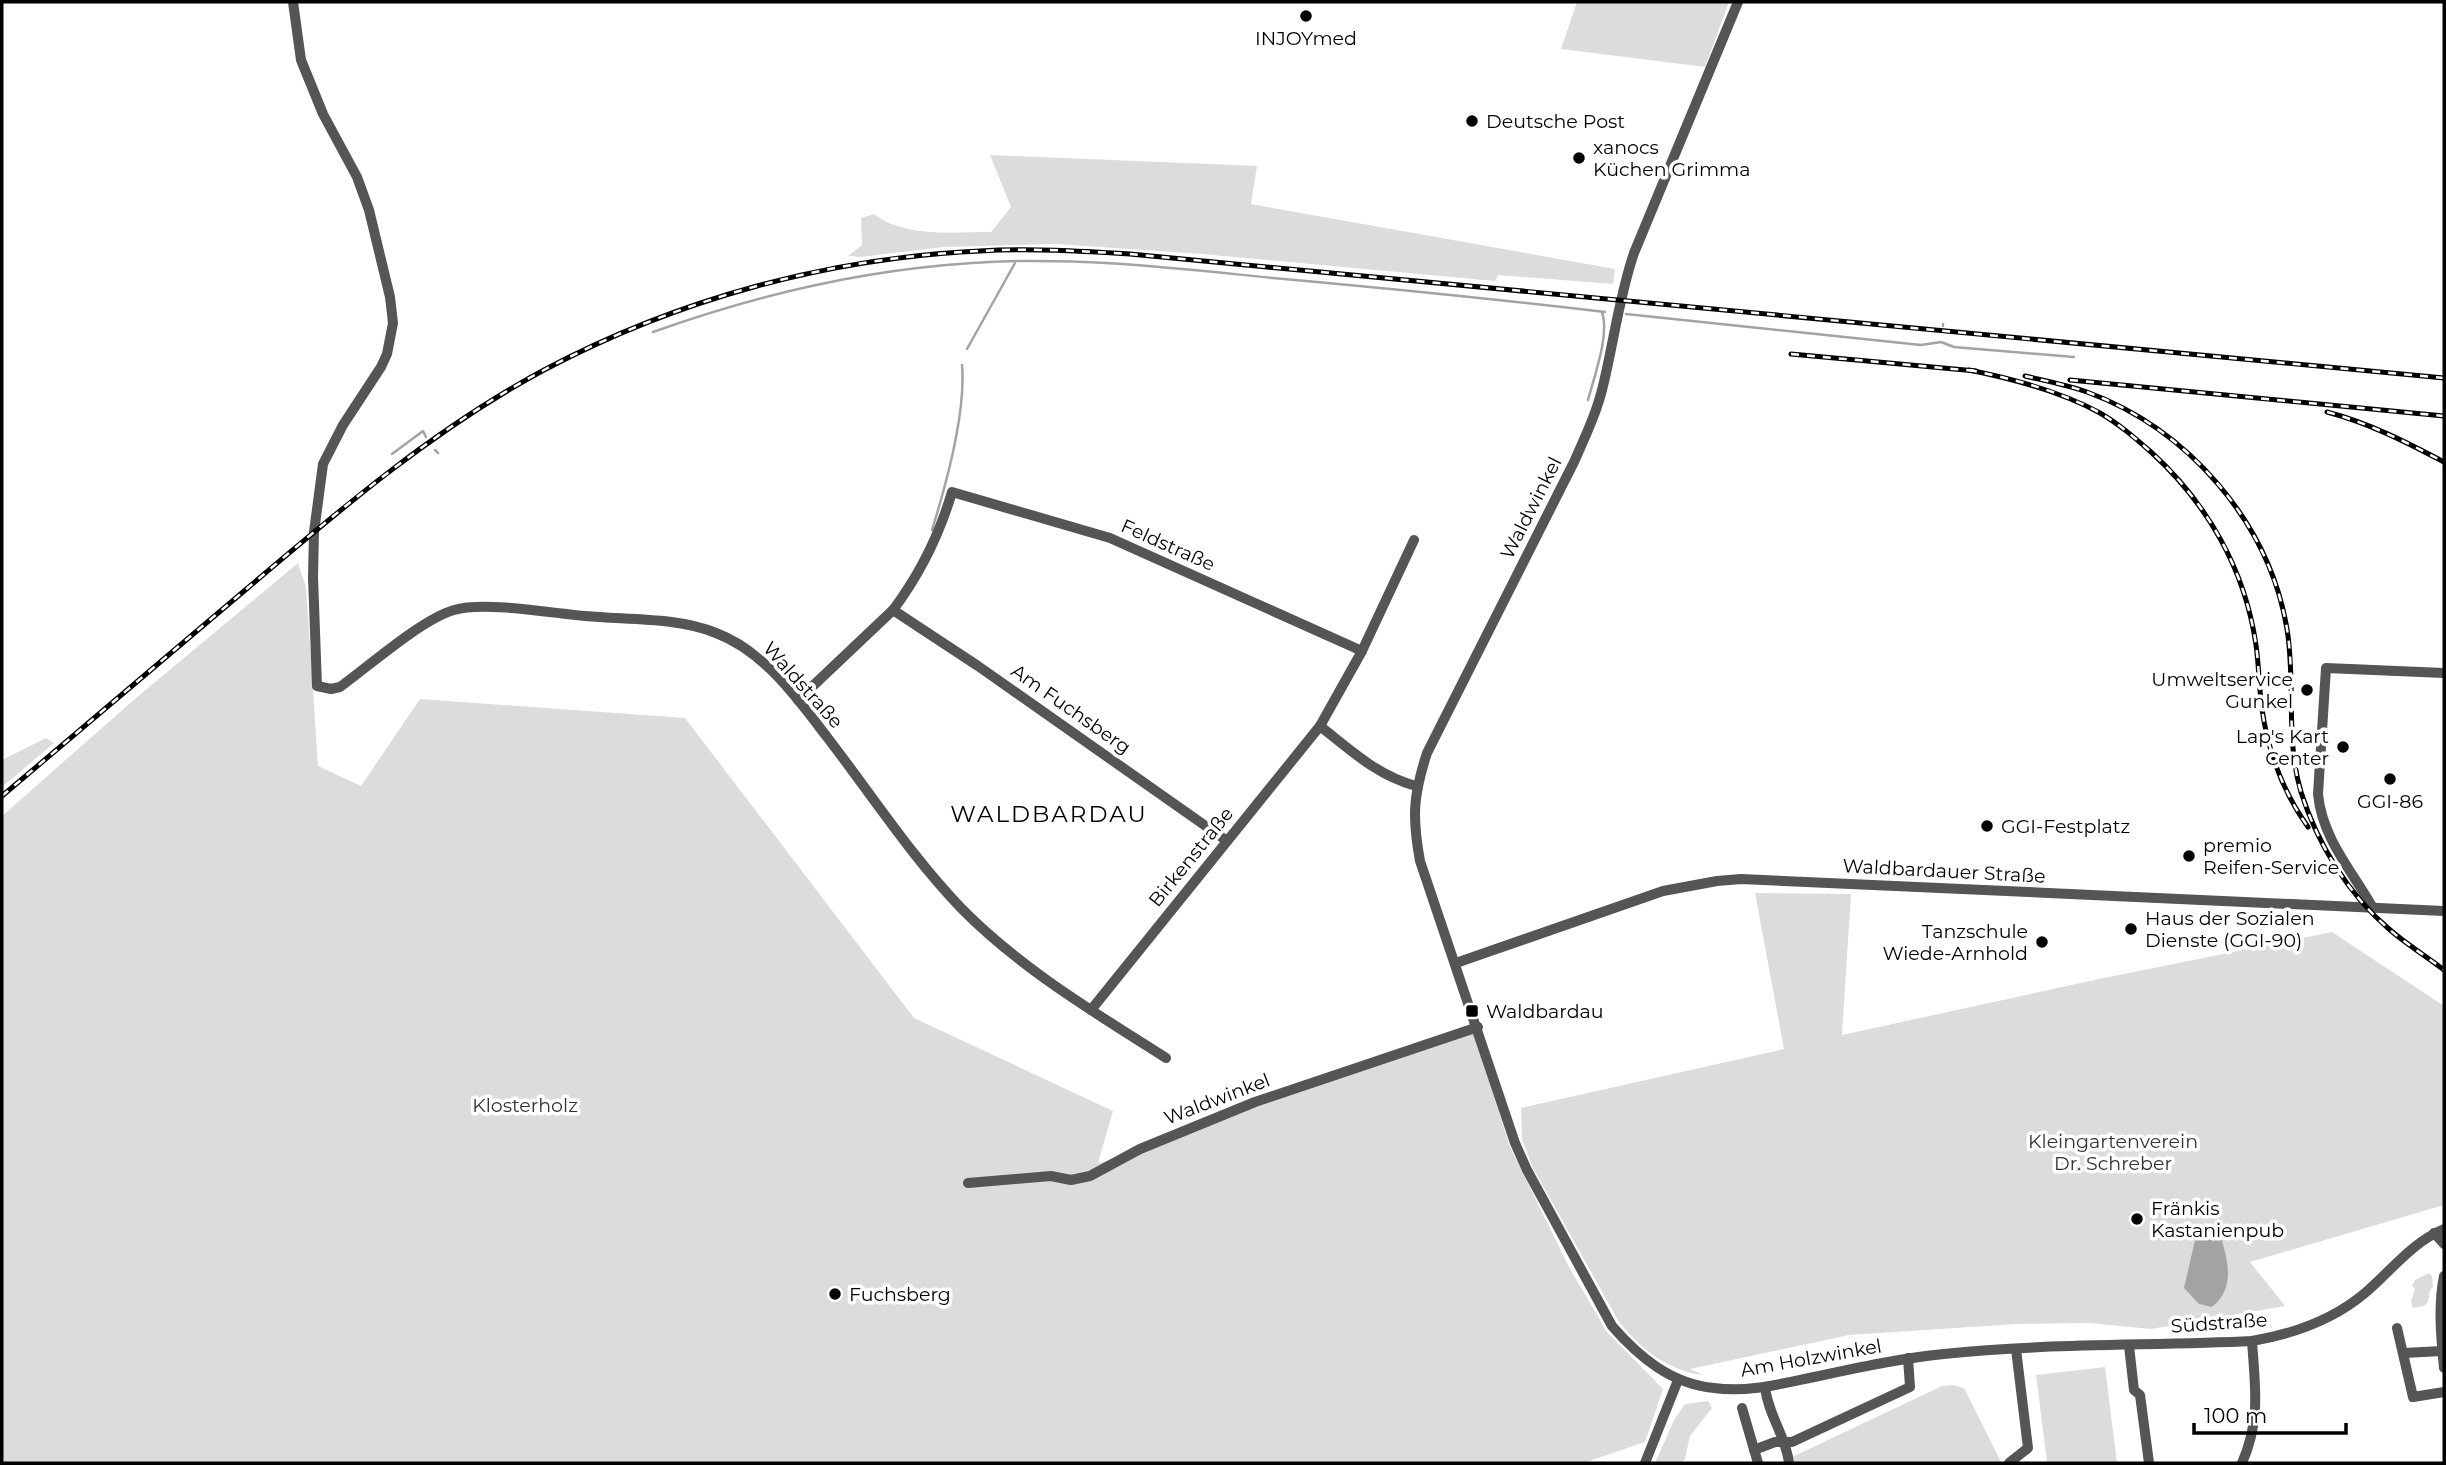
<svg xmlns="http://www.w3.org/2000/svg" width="2446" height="1465" viewBox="0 0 2446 1465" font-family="Montserrat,sans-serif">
	<rect width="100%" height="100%" fill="#fff"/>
	<!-- green -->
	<g fill="#dcdcdc">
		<polygon points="1577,2 1729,2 1705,67 1561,49"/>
		<path d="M990,155L1257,166L1251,204L1615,269L1613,284L1498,275L1495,281L1202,254L1056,244L944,247L860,257L848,256L862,245L861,218L874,214C906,238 952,232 991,232L1011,207Z"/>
		<polygon points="298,563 306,587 318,766 361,786 420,699 685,718 914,1018 1113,1111 1098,1163 1138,1153 1195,1126 1473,1032 1510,1147 1569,1267 1607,1332 1663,1389 1645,1442 1583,1463 2,1463 2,816 136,698"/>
		<polygon points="46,738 54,743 2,787 2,760"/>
		<path d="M1755,893L1851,894L1842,1035L2099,979L2332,932L2444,1006V1205L2250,1262L2285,1306L2151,1329L2089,1323L2016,1324L1849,1335L1690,1369L1704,1375C1669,1372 1640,1348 1619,1322L1533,1168L1522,1140L1521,1108L1784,1049Z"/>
		<polygon points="2429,1273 2432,1276 2433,1287 2430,1290 2428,1302 2424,1306 2413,1308 2411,1302 2415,1289 2412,1286 2415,1280"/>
		<polygon points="2105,1367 2117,1463 2047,1463 2036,1375"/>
		<polygon points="1953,1385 1964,1388 2000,1460 1999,1463 1792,1463 1790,1458 1942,1386"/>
		<polygon points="1708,1401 1712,1408 1690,1436 1685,1459 1681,1463 1655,1463 1674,1420 1685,1404"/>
	</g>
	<!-- water -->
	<path fill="#a3a3a3" d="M2208,1230H2219C2226,1256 2238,1286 2212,1307L2199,1304L2184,1288L2196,1236Z"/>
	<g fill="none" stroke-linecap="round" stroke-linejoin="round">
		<!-- stream -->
		<g stroke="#a3a3a3" stroke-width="2.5">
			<polyline points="1626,314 1921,345 1941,342 1954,347 2074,357"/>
			<polyline points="1943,326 1943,324"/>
			<path d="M653,332C756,295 863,270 972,263C1073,256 1174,268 1273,278C1384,288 1495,299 1605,312"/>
			<polyline points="967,349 1015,263"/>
			<path d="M1588,400C1594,377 1610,334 1602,312"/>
			<polyline points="435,450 438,453"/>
			<polyline points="392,454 423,431 426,437"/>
			<path d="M932,530C946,485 966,412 962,365"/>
		</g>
		<!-- street -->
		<g stroke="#555" stroke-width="10">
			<path d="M293,2L301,60L323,114L357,177L369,210L390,297L393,323L387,354L381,367L343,425L323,464L314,532L313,577L317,686L331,689L340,687C369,666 422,619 454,610C484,601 551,613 585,616C628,620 676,617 716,633C764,651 797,698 827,737C871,794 911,856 961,908C1021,969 1094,1012 1166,1058"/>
			<path d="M1738,2L1634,253C1619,297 1614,341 1603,386C1597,412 1585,437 1574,462L1427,753C1413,796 1412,817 1420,861L1515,1143L1527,1170L1612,1326C1639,1357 1671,1384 1714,1388C1749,1393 1784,1383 1819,1376C1860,1367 1902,1358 1944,1354C2046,1343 2150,1346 2252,1341C2293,1334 2333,1320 2365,1293C2392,1270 2411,1243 2444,1229"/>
			<polyline points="893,610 978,666 1227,841"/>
			<path d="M798,700L893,610C920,574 939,536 952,492L1110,538L1362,651"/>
			<path d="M1320,726C1350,750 1378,776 1416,786"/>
			<path d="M2373,908C2352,871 2322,838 2318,794L2326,668L2444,673"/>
			<polyline points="1456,963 1663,891 1717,881 1741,879 2444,911"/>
			<polyline points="1091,1010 1320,726 1362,651 1414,540"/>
			<polyline points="968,1183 1051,1176 1071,1180 1090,1176 1140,1149 1255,1102 1478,1027"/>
			<polyline points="2434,1233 2444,1244"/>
			<path d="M2444,1276C2438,1305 2441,1338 2444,1368"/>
			<polyline points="2397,1328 2413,1397 2444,1392"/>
			<polyline points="2129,1346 2134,1390 2140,1395 2149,1463"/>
			<polyline points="2404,1353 2442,1351"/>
			<path d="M1765,1387C1768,1415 1786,1436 1789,1463"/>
			<polyline points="1742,1408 1758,1463"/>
			<polyline points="1754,1450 1775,1442 1792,1442 1910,1387 1908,1358"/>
			<polyline points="1645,1463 1678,1380"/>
			<polyline points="2009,1463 2028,1448 2016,1349"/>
			<path d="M2242,1463C2261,1420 2255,1386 2252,1341"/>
		</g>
		<!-- rail casing -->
		<g stroke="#000" stroke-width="5">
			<g id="rail">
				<polyline points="1791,354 1976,371"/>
				<path d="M1969,370C2014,379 2060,391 2100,413C2119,424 2135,438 2151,452C2207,503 2245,569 2256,645C2259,666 2259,688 2262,709C2268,751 2283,792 2308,827"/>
				<path d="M2025,376C2046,381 2067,385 2087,392C2188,429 2269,522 2287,629C2296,683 2285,739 2301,792C2317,843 2348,894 2389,929C2406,944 2426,956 2444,970"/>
				<polyline points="2070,380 2444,416"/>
				<path d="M2327,412C2369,423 2406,442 2444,462"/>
				<path d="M2,796C85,726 167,656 250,586C343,507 436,428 544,370C678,299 828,258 980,251C1030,248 1080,251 1130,254L2444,378"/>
			</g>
		</g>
		<!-- rail -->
		<use href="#rail" stroke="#fff" stroke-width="2.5" stroke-dasharray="8" stroke-linecap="butt"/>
	</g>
	<!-- markers -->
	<g fill="#000" stroke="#fff" stroke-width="2.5">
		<circle cx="1306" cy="16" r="7"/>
		<circle cx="1472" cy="121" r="7"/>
		<circle cx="1579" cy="158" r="7"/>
		<circle cx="2307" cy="690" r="7"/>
		<circle cx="2343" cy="747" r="7"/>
		<circle cx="2390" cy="779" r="7"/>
		<circle cx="1987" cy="826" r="7"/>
		<circle cx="2189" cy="856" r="7"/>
		<circle cx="2131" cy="929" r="7"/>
		<circle cx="2042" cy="942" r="7"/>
		<rect x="1465" y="1004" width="14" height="14" rx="3.5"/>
		<circle cx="2137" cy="1219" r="7"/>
		<circle cx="835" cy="1294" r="7"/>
	</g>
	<g text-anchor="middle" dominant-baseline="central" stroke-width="7" stroke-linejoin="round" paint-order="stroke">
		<!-- poi labels -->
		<g font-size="19" fill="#000" stroke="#fff" text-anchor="start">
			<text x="1306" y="38" text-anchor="middle">INJOYmed</text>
			<text x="1486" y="121">Deutsche Post</text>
			<text x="1593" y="147">xanocs<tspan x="1593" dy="22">Küchen Grimma</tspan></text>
			<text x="2293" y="679" text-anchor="end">Umweltservice<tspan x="2293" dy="22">Gunkel</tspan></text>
			<text x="2329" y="736" text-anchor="end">Lap's Kart<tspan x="2329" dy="22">Center</tspan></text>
			<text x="2390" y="801" text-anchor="middle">GGI-86</text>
			<text x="2001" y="826">GGI-Festplatz</text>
			<text x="2203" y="845">premio<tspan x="2203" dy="22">Reifen-Service</tspan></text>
			<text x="2145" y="918">Haus der Sozialen<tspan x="2145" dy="22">Dienste (GGI-90)</tspan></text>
			<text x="2028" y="931" text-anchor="end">Tanzschule<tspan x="2028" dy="22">Wiede-Arnhold</tspan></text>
			<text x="1486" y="1011">Waldbardau</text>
			<text x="2151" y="1208">Fränkis<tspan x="2151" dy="22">Kastanienpub</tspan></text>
			<text x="849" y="1294">Fuchsberg</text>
		</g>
		<!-- street labels -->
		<g font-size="19" fill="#000" stroke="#fff">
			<text transform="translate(1531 508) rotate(-63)">Waldwinkel</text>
			<text transform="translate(1168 545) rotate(24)">Feldstraße</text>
			<text transform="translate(803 685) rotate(48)">Waldstraße</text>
			<text transform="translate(1071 709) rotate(35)">Am Fuchsberg</text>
			<text transform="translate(1191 857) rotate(-51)">Birkenstraße</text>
			<text transform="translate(1944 871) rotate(3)">Waldbardauer Straße</text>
			<text transform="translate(1217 1099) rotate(-21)">Waldwinkel</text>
			<text transform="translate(2219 1323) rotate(-4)">Südstraße</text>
			<text transform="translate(1811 1358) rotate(-10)">Am Holzwinkel</text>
		</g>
		<!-- park labels -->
		<g font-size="19" fill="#333" stroke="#fff">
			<text x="525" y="1105">Klosterholz</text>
			<text x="2113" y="1141">Kleingartenverein<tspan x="2113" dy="22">Dr. Schreber</tspan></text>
		</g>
		<!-- quarter labels -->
		<g font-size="23" letter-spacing="2" fill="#000" stroke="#fff">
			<text x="1049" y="814">WALDBARDAU</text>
		</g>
	</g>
	<!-- border -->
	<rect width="2446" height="1465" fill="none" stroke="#000000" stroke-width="7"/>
	<!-- scale -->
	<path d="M2194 1423v10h152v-10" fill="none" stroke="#000000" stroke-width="3.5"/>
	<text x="2204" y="1423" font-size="21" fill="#000000" stroke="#ffffff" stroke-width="5" paint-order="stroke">100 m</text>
</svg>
